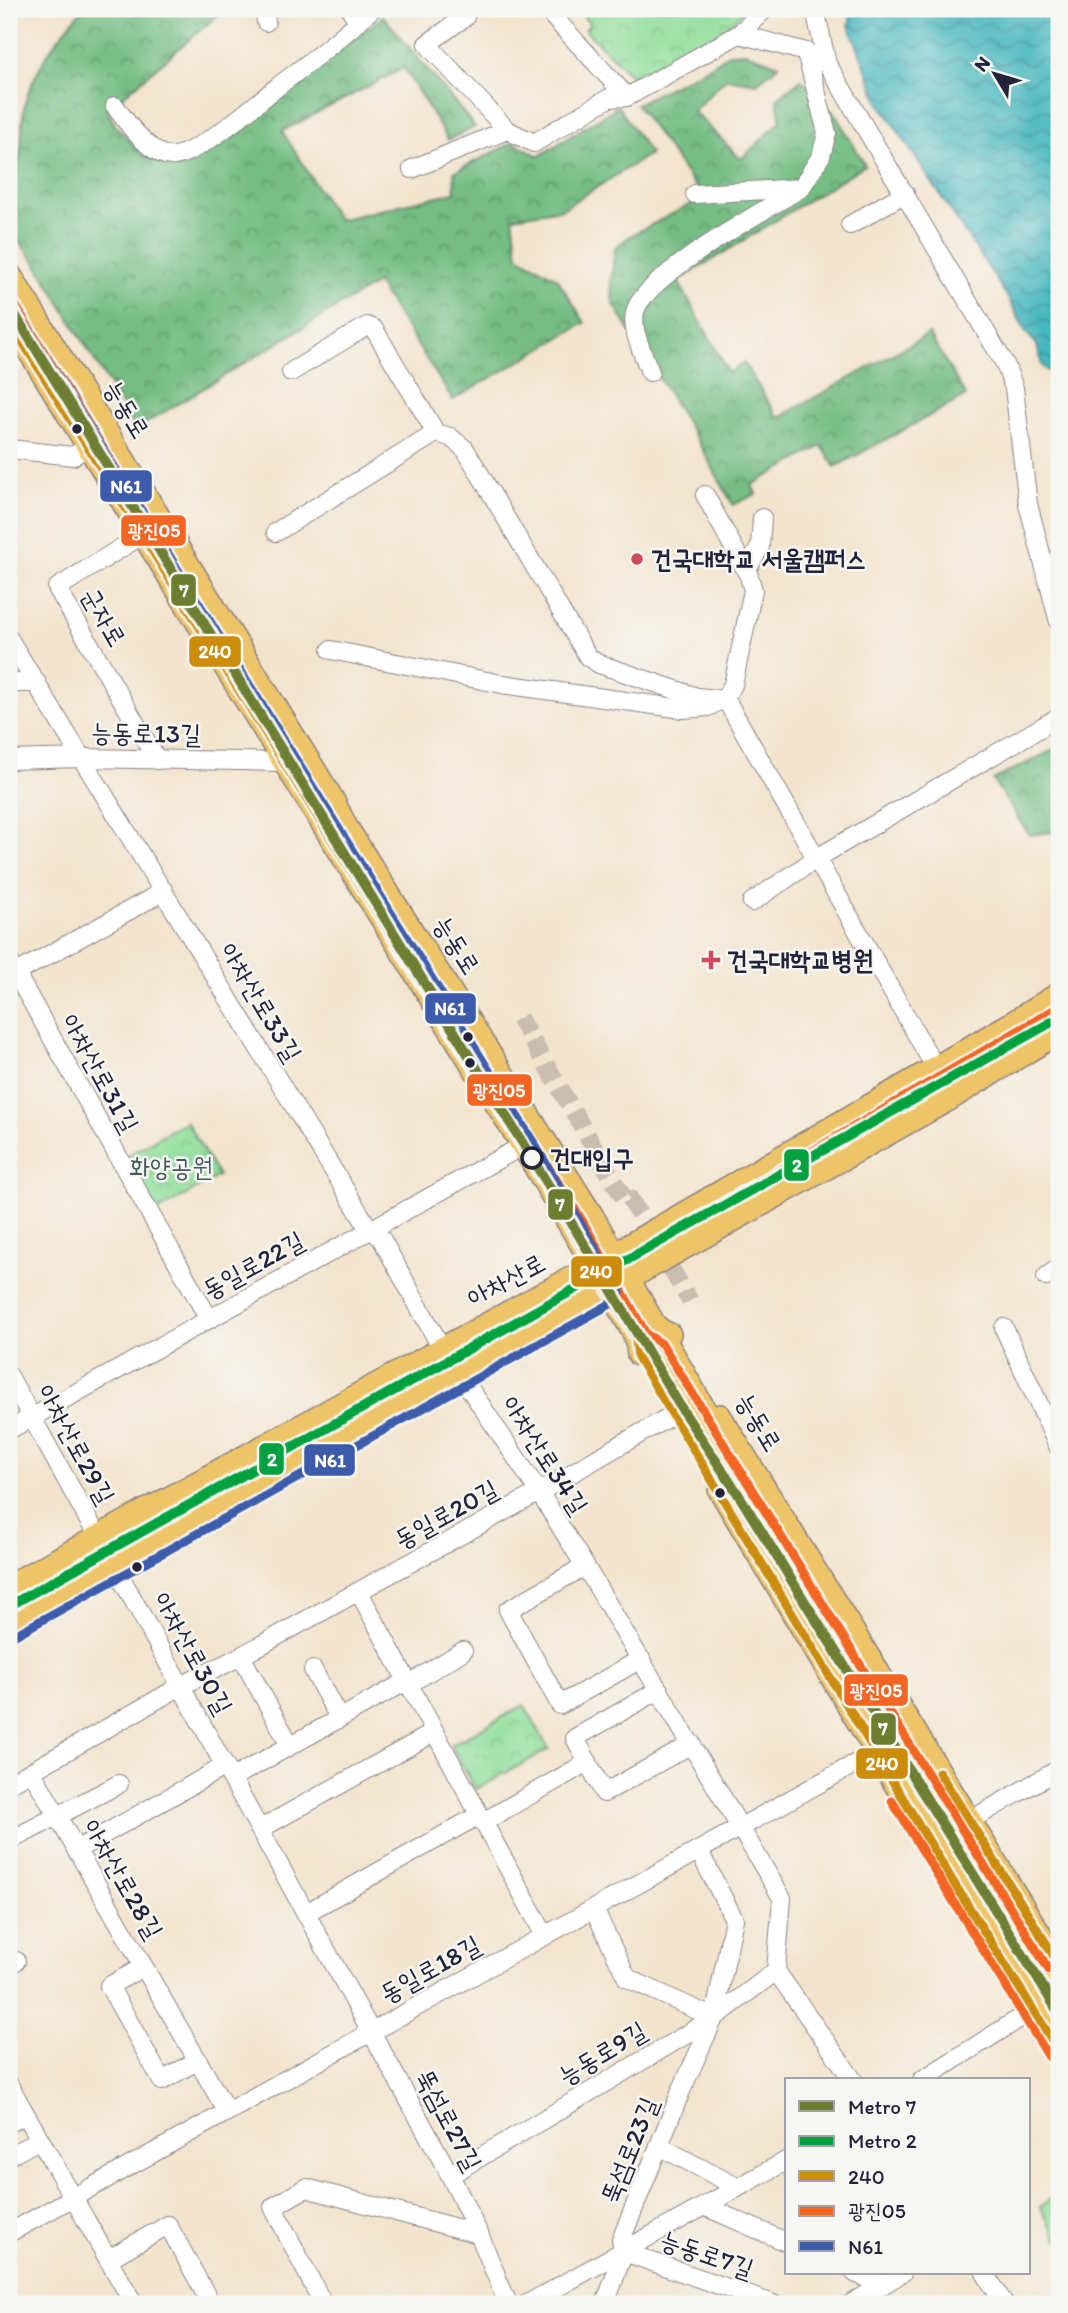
<svg xmlns="http://www.w3.org/2000/svg" width="1068" height="2313" viewBox="0 0 1068 2313" font-family="Itim,'Poor Story',sans-serif">
	<defs>
		<pattern id="forest-crowns" width="20" height="18" patternUnits="userSpaceOnUse" patternTransform="scale(1.75)"><rect width="20" height="18" fill="#74bd83"/><path d="M2 6a3 3 0 1 1 6 0M12 15a3 3 0 1 1 6 0" fill="none" stroke="#5f996c"/></pattern>
		<pattern id="park-crowns" width="20" height="18" patternUnits="userSpaceOnUse" patternTransform="scale(1.75)"><rect width="20" height="18" fill="#91de9b"/><path d="M2 6a3 3 0 1 1 6 0M12 15a3 3 0 1 1 6 0" fill="none" stroke="#7dbe86"/></pattern>
		<pattern id="water-waves" width="16" height="10" patternUnits="userSpaceOnUse" patternTransform="scale(1.75)"><rect width="16" height="10" fill="#47b7be"/><path d="M0 5q4-4 8 0t8 0" fill="none" stroke="#3b949c"/></pattern>
	</defs>
	<rect width="100%" height="100%" fill="#f6f6f2"/>
	<filter id="ink" filterUnits="userSpaceOnUse"><feTurbulence type="fractalNoise" baseFrequency=".0143" numOctaves="2"/><feDisplacementMap in="SourceGraphic" scale="14" xChannelSelector="R" yChannelSelector="G"/><feConvolveMatrix kernelMatrix="1 2 1 2 8 2 1 2 1" color-interpolation-filters="sRGB"/></filter>
	<filter id="wash" filterUnits="userSpaceOnUse"><feTurbulence type="fractalNoise" baseFrequency=".00686" numOctaves="4" result="noise"/><feDisplacementMap in="SourceGraphic" scale="28" xChannelSelector="R" yChannelSelector="G"/><feGaussianBlur stdDeviation="1.57" result="paint"/><feColorMatrix in="noise" values="0 0 0 0 0 0 0 0 0 0 0 0 0 0 0 0 0 1.4 0 .05"/><feComposite in="paint" operator="in"/></filter>
	<g filter="url(#wash)">
		<rect width="100%" height="100%" fill="#f3e4cd"/>
		<!-- forest -->
		<g fill="url(#forest-crowns)" stroke="#4b705f" stroke-width="2">
			<path d="M83,9H225L107,110L115,125L144,156L165,164L211,148L267,108L383,16L475,127L448,140L404,68L282,131L338,220L455,192L454,172L514,142L539,156L618,106L650,154L562,209L513,217L518,256L557,278L585,323L453,400L377,283L136,429L38,266L9,228V182C26,162 19,128 25,103C35,68 59,35 83,9Z"/>
			<polygon points="745,52 779,65 757,83 726,78 693,111 741,159 781,121 777,99 801,79 836,115 865,165 678,281 729,373 744,363 778,418 929,334 966,396 835,467 822,446 752,485 756,494 733,505 699,443 613,303 611,283 615,248 630,236 697,201 697,189 636,104 706,69 730,53"/>
			<polygon points="1059,747 1059,831 1029,835 993,780"/>
		</g>
		<!-- park -->
		<g fill="url(#park-crowns)" stroke="#5a806b" stroke-width="2">
			<polygon points="577,9 747,9 716,35 641,80 635,79 585,30 590,24"/>
			<polygon points="186,1121 218,1176 157,1212 125,1157"/>
			<polygon points="524,1705 549,1749 475,1790 451,1745"/>
			<polygon points="1059,2193 1059,2240 1040,2207"/>
		</g>
		<!-- water -->
		<polygon fill="url(#water-waves)" stroke="#346c7c" stroke-width="2" points="853,9 1059,9 1059,441 1053,407 1054,375 1042,366 1037,345 1026,332 1007,296 879,102 849,25"/>
	</g>
	<g filter="url(#ink)">
		<g fill="none" stroke-linecap="round" stroke-linejoin="round">
			<!-- minor-tunnel -->
			<polyline stroke="#c9bdb0" stroke-width="18" stroke-dasharray="18 9" stroke-linecap="butt" points="519,1018 616,1185 626,1201 630,1199 690,1301"/>
			<!-- minor casing -->
			<g stroke="#8a8384" stroke-width="20">
				<g id="minor">
					<polyline points="265,9 266,22"/>
					<polyline points="350,9 359,21 372,9"/>
					<polyline points="467,9 465,17 427,44 507,130 534,143 609,98 627,97 739,34"/>
					<polyline points="546,9 627,97"/>
					<polyline points="765,9 739,34 806,52"/>
					<polyline points="815,9 827,64 832,72 1005,364 1014,388 1028,504 1059,622"/>
					<path d="M115,106C126,122 153,159 174,156C202,152 253,106 276,88C304,66 333,45 359,21"/>
					<polyline points="412,169 507,130"/>
					<polyline points="801,188 821,156 827,133 806,52 827,64"/>
					<polyline points="850,225 905,193"/>
					<polyline points="291,372 367,326 374,329 436,433"/>
					<path d="M650,372C644,355 629,328 636,309C649,274 765,210 801,188L695,194"/>
					<polyline points="9,449 73,456 87,447"/>
					<polyline points="276,532 436,433 450,437 465,449 588,657 599,664 697,697 718,699"/>
					<polyline points="142,535 57,588 157,760"/>
					<polyline points="746,571 760,547 762,518"/>
					<polyline points="9,639 366,1224 381,1238 441,1347"/>
					<polyline points="331,650 502,684 683,709 708,707 725,698 733,685 753,590 749,576 705,495"/>
					<polyline points="9,683 37,683"/>
					<polyline points="725,698 935,1067"/>
					<polyline points="9,760 83,758 283,762"/>
					<polyline points="752,902 817,858 1059,717"/>
					<polyline points="9,961 209,1319"/>
					<polyline points="9,977 164,891"/>
					<polyline points="1046,1277 1059,1268"/>
					<polyline points="1004,1328 1059,1448"/>
					<polyline points="460,1374 539,1492 585,1566 782,1898 776,1971 853,2080"/>
					<polyline points="9,1376 98,1537"/>
					<polyline points="9,1430 522,1146"/>
					<polyline points="114,1565 450,2175 479,2234 508,2304"/>
					<polyline points="585,1566 508,1610 560,1705 641,1659"/>
					<polyline points="359,1592 545,1936"/>
					<polyline points="241,1656 290,1745"/>
					<polyline points="313,1670 339,1718"/>
					<polyline points="409,1684 463,1651"/>
					<polyline points="659,1690 575,1738 604,1793 692,1744"/>
					<polyline points="32,1772 226,2110"/>
					<polyline points="232,1778 407,1681"/>
					<polyline points="9,1784 181,1686 241,1656 539,1492 674,1414"/>
					<polyline points="969,1821 1059,1769"/>
					<polyline points="483,1822 588,1762"/>
					<polyline points="260,1829 435,1732"/>
					<polyline points="9,1841 119,1784"/>
					<polyline points="76,1850 225,1766"/>
					<polyline points="594,1909 627,1978 714,2018"/>
					<polyline points="306,1913 479,1815"/>
					<polyline points="9,1965 16,1961"/>
					<polyline points="143,1967 109,1986 162,2081 198,2060"/>
					<polyline points="922,2080 1033,2010"/>
					<polyline points="9,2085 108,2259 168,2225 211,2304"/>
					<polyline points="9,2123 24,2115"/>
					<polyline points="659,2146 737,2187"/>
					<polyline points="9,2156 39,2140"/>
					<polyline points="450,2175 714,2018 776,1971"/>
					<polyline points="704,2206 786,2242"/>
					<polyline points="9,2233 876,1752"/>
					<polyline points="624,2252 773,2304"/>
					<polyline points="108,2259 134,2304"/>
					<polyline points="855,2273 882,2285"/>
					<polyline points="985,2273 1004,2304"/>
					<polyline points="323,2304 273,2207 306,2188 479,2234"/>
					<polyline points="527,2304 786,2161"/>
					<polyline points="605,2304 624,2252 621,2240 681,2091 714,2018 734,1919 699,1851"/>
					<polyline points="851,2304 902,2273"/>
				</g>
			</g>
			<!-- major casing -->
			<g stroke="#8a8384" stroke-width="24">
				<g id="major">
					<polyline points="9,272 333,799 347,827 593,1216 657,1328 670,1334"/>
					<polyline points="9,320 522,1146 628,1324 636,1339 638,1355"/>
					<polyline points="720,1415 1059,1964"/>
					<polyline points="719,1490 955,1885 1059,2051"/>
					<polyline points="145,1510 165,1517 548,1308 574,1310"/>
					<polyline points="9,1585 592,1266 1011,1023 1059,993"/>
					<polyline points="9,1624 608,1291 949,1100 1059,1033"/>
				</g>
			</g>
			<!-- highway casing -->
			<g stroke="#8a8384" stroke-width="27">
				<g id="highway">
					<polyline points="657,1328 730,1456"/>
					<polyline points="636,1339 859,1688 1059,2015"/>
				</g>
			</g>
			<!-- minor -->
			<use href="#minor" stroke="#fff" stroke-width="18"/>
			<!-- major -->
			<use href="#major" stroke="#eec469" stroke-width="21"/>
			<!-- highway -->
			<use href="#highway" stroke="#eec469" stroke-width="24"/>
			<!-- bus-1 casing -->
			<g stroke="#f6f6f2" stroke-width="14">
				<g id="bus-1">
					<polyline points="9,320 522,1146 636,1339 638,1357 955,1885 1059,2051"/>
					<polyline points="939,1772 1059,1964"/>
				</g>
			</g>
			<!-- bus-2 casing -->
			<g stroke="#f6f6f2" stroke-width="14">
				<g id="bus-2">
					<polyline points="9,295 322,805 337,834 583,1222 646,1334 662,1344 1049,1970"/>
					<polyline points="612,1276 609,1270 1059,1007"/>
					<polyline points="892,1801 1049,2057"/>
				</g>
			</g>
			<!-- bus-3 casing -->
			<g stroke="#f6f6f2" stroke-width="14">
				<polyline id="bus-3" points="15,1635 614,1302 619,1296 620,1291 532,1140 19,314"/>
			</g>
			<!-- bus-1 -->
			<use href="#bus-1" stroke="#cc8c0c" stroke-width="9"/>
			<!-- bus-2 -->
			<use href="#bus-2" stroke="#f26522" stroke-width="9"/>
			<!-- bus-3 -->
			<use href="#bus-3" stroke="#3d5bab" stroke-width="9"/>
			<!-- metro-1 casing -->
			<g stroke="#f6f6f2" stroke-width="16">
				<polyline id="metro-1" points="9,305 574,1227 683,1411 742,1500 1059,2013"/>
			</g>
			<!-- metro-2 casing -->
			<g stroke="#f6f6f2" stroke-width="16">
				<polyline id="metro-2" points="9,1606 1059,1018"/>
			</g>
			<!-- metro-1 -->
			<use href="#metro-1" stroke="#6e7e31" stroke-width="10"/>
			<!-- metro-2 -->
			<use href="#metro-2" stroke="#00a23f" stroke-width="10"/>
		</g>
	</g>
	<!-- markers -->
	<g fill="#22223b" stroke="#f6f6f2" stroke-width="2.5">
		<circle cx="77" cy="429" r="6"/>
		<circle cx="468" cy="1037" r="6"/>
		<circle cx="470" cy="1063" r="6"/>
		<circle cx="720" cy="1493" r="6"/>
		<circle cx="137" cy="1567" r="6"/>
	</g>
	<g fill="#d1495b" stroke="#f6f6f2" stroke-width="2.5">
		<circle cx="637" cy="559" r="7"/>
		<path d="M707.5 949.5h7v7h7v7h-7v7h-7v-7h-7v-7h7z"/>
	</g>
	<circle fill="#f6f6f2" stroke="#22223b" stroke-width="3.5" cx="532" cy="1158" r="10"/>
	<g text-anchor="middle" dominant-baseline="central" stroke-width="5" stroke-linejoin="round" paint-order="stroke">
		<!-- street labels -->
		<g font-size="26" fill="#22223b" stroke="#f6f6f2">
			<text transform="translate(127 409) rotate(59)">능동로</text>
			<text transform="translate(104 617) rotate(60)">군자로</text>
			<text transform="translate(146 733) rotate(1)">능동로13길</text>
			<text transform="translate(457 945) rotate(58)">능동로</text>
			<text transform="translate(261 1002) rotate(59)">아차산로33길</text>
			<text transform="translate(100 1073) rotate(61)">아차산로31길</text>
			<text transform="translate(253 1265) rotate(-29)">동일로22길</text>
			<text transform="translate(506 1280) rotate(-28)">아차산로</text>
			<text transform="translate(759 1422) rotate(59)">능동로</text>
			<text transform="translate(76 1444) rotate(61)">아차산로29길</text>
			<text transform="translate(545 1455) rotate(57)">아차산로34길</text>
			<text transform="translate(446 1514) rotate(-29)">동일로20길</text>
			<text transform="translate(193 1653) rotate(61)">아차산로30길</text>
			<text transform="translate(123 1879) rotate(60)">아차산로28길</text>
			<text transform="translate(430 1969) rotate(-29)">동일로18길</text>
			<text transform="translate(602 2053) rotate(-31)">능동로9길</text>
			<text transform="translate(449 2120) rotate(62)">뚝섬로27길</text>
			<text transform="translate(629 2150) rotate(-68)">뚝섬로23길</text>
			<text transform="translate(707 2254) rotate(19)">능동로7길</text>
		</g>
		<!-- poi labels -->
		<g font-size="26" font-weight="bold" fill="#22223b" stroke="#f6f6f2" text-anchor="start">
			<text x="651" y="559">건국대학교 서울캠퍼스</text>
			<text x="727" y="960">건국대학교병원</text>
		</g>
		<!-- stop labels -->
		<g font-size="26" font-weight="bold" fill="#22223b" stroke="#f6f6f2" text-anchor="start">
			<text x="550" y="1158">건대입구</text>
		</g>
		<!-- park labels -->
		<g font-size="26" fill="#435a58" stroke="#f6f6f2">
			<text x="171" y="1167">화양공원</text>
		</g>
	</g>
	<g stroke="#f6f6f2" stroke-width="2.5">
		<rect x="99" y="469" width="54" height="34" rx="7" fill="#3d5bab"/>
		<rect x="120" y="514" width="67" height="33" rx="7" fill="#f26522"/>
		<rect x="170" y="573" width="27" height="34" rx="7" fill="#6e7e31"/>
		<rect x="188" y="635" width="54" height="33" rx="7" fill="#cc8c0c"/>
		<rect x="424" y="992" width="53" height="33" rx="7" fill="#3d5bab"/>
		<rect x="466" y="1073" width="67" height="34" rx="7" fill="#f26522"/>
		<rect x="783" y="1148" width="27" height="34" rx="7" fill="#00a23f"/>
		<rect x="547" y="1188" width="27" height="33" rx="7" fill="#6e7e31"/>
		<rect x="570" y="1255" width="53" height="33" rx="7" fill="#cc8c0c"/>
		<rect x="258" y="1442" width="27" height="34" rx="7" fill="#00a23f"/>
		<rect x="303" y="1443" width="53" height="34" rx="7" fill="#3d5bab"/>
		<rect x="843" y="1673" width="66" height="34" rx="7" fill="#f26522"/>
		<rect x="870" y="1712" width="27" height="34" rx="7" fill="#6e7e31"/>
		<rect x="855" y="1747" width="54" height="33" rx="7" fill="#cc8c0c"/>
	</g>
	<g font-size="19" text-anchor="middle" font-weight="bold" fill="#fff">
		<text x="126" y="493">N61</text>
		<text x="154" y="537">광진05</text>
		<text x="184" y="597">7</text>
		<text x="215" y="658">240</text>
		<text x="450" y="1015">N61</text>
		<text x="499" y="1097">광진05</text>
		<text x="797" y="1172">2</text>
		<text x="560" y="1211">7</text>
		<text x="596" y="1278">240</text>
		<text x="272" y="1466">2</text>
		<text x="330" y="1467">N61</text>
		<text x="876" y="1697">광진05</text>
		<text x="883" y="1735">7</text>
		<text x="882" y="1770">240</text>
	</g>
	<!-- margin -->
	<rect width="1068" height="2313" fill="none" stroke="#f6f6f2" stroke-width="35"/>
	<!-- legend -->
	<rect x="785" y="2078" width="245" height="196" fill="#f6f6f2" stroke="#a1a1a9" stroke-width="2"/>
	<rect x="799" y="2101" width="35" height="10" fill="#6e7e31" stroke="#a1a1a9" stroke-width="2"/>
	<text x="848" y="2114" font-size="21" fill="#22223b">Metro 7</text>
	<rect x="799" y="2136" width="35" height="10" fill="#00a23f" stroke="#a1a1a9" stroke-width="2"/>
	<text x="848" y="2148" font-size="21" fill="#22223b">Metro 2</text>
	<rect x="799" y="2171" width="35" height="10" fill="#cc8c0c" stroke="#a1a1a9" stroke-width="2"/>
	<text x="848" y="2184" font-size="21" fill="#22223b">240</text>
	<rect x="799" y="2206" width="35" height="10" fill="#f26522" stroke="#a1a1a9" stroke-width="2"/>
	<text x="848" y="2218" font-size="21" fill="#22223b">광진05</text>
	<rect x="799" y="2241" width="35" height="10" fill="#3d5bab" stroke="#a1a1a9" stroke-width="2"/>
	<text x="848" y="2254" font-size="21" fill="#22223b">N61</text>
	<!-- north arrow -->
	<g transform="translate(995 74) rotate(308)" stroke="#f6f6f2" stroke-width="5" paint-order="stroke">
	<path d="M0-5L12 26L0 18L-12 26Z" fill="#22223b"/>
	<text y="-10" font-size="19" font-weight="bold" text-anchor="middle" fill="#22223b">N</text>
	</g>
</svg>
